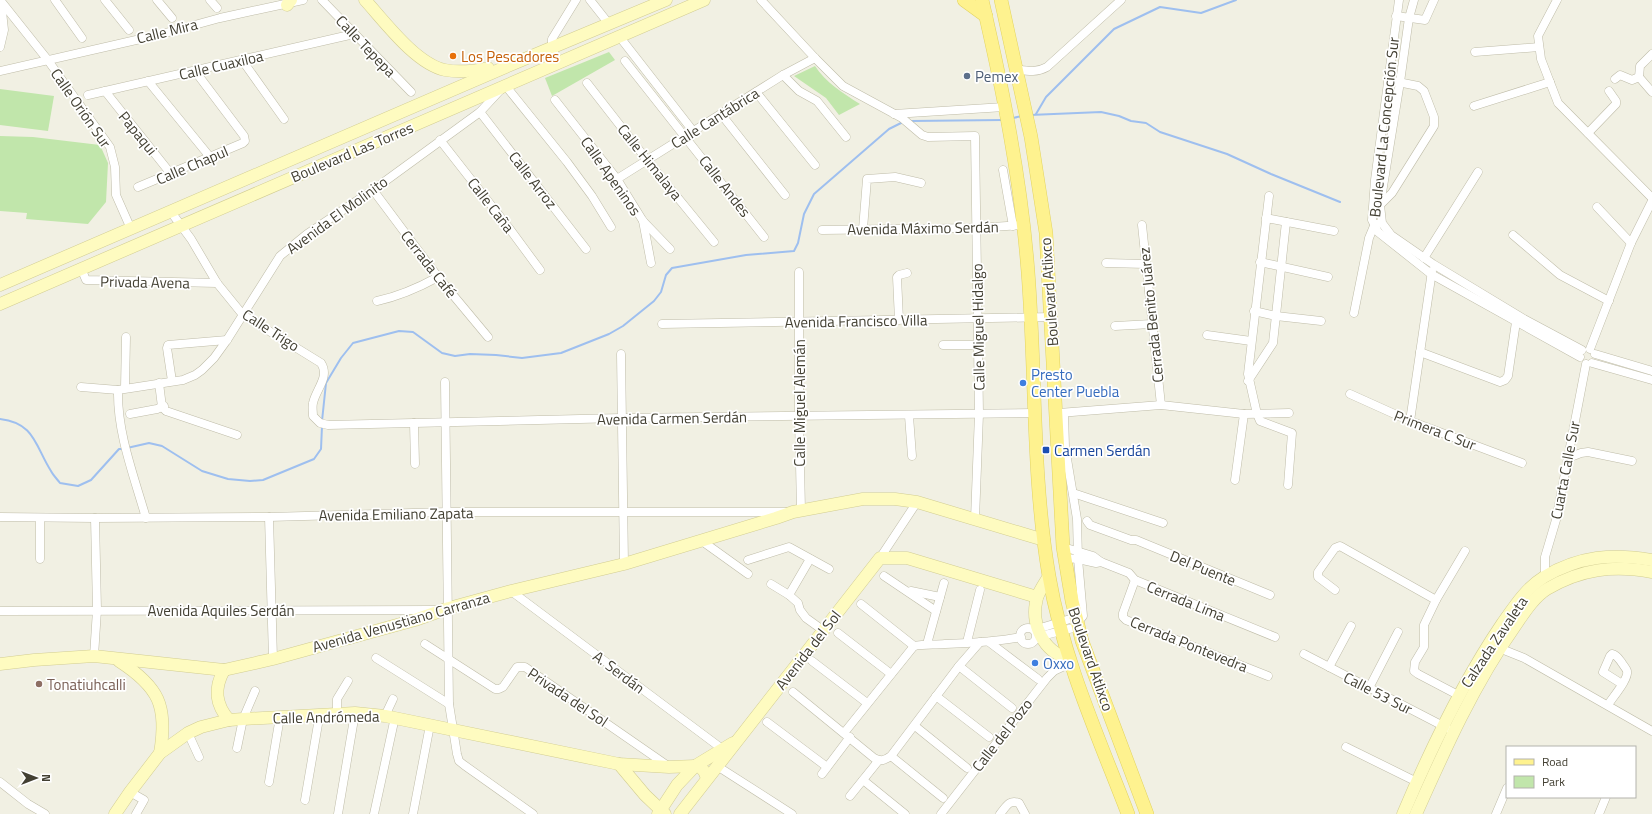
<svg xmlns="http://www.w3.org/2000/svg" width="1652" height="814" viewBox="0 0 1652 814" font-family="'Titillium Web',sans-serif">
	<rect width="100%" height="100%" fill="#f1f0e3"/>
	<!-- green -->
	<g fill="#c1e6ab">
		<polygon points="609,52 615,60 552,96 545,78"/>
		<path d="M815,66C825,82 844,94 860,104L839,115L826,98L794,76Z"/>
		<polygon points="0,89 54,96 48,131 0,125"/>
		<polygon points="0,136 33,137 100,145 108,163 106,202 88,224 26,219 27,213 0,211"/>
	</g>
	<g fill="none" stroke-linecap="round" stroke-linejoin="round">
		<!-- stream -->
		<g stroke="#9ebfef" stroke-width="2">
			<polyline points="1036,114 1046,97 1114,29 1160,7 1201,13 1236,0"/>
			<polyline points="1030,115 1101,112 1119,116 1131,121 1146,123 1160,132 1227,154 1271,174 1340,202"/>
			<polyline points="1013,118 1022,116"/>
			<polyline points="911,121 1002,120"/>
			<path d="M0,419C35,423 35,446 51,471C53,475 57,479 60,483L78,486L91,480L119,449H123"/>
			<polyline points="322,421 326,383 341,358 353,343 399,331 413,332 442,353 455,356 470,354 496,355 522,358 561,353 609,334 623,326 654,301 661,292 666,275 672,268 746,255 794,251 798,243 804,214 814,194 889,129 903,122"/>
			<polyline points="127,448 149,443 162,446 202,471 228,479 250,481 263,480 314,459 321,449 322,426"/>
		</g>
		<!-- street casing -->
		<g stroke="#bfbca8" stroke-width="9">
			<g id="street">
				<polyline points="0,0 47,59 110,147 115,167 116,195 131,229"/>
				<polyline points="55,0 82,38"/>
				<polyline points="105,0 129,30"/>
				<polyline points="157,0 172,18"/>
				<polyline points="210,0 217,8"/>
				<polyline points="322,0 411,92"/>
				<polyline points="590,0 609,24"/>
				<polyline points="761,0 815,58 843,86 902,118 922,135 928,137 975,136 979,414 975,519"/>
				<polyline points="1399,0 1375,180 1372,220 1378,232 1431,274 1580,357"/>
				<polyline points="1414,0 1409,18 1400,82 1380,205 1382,223 1391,235 1433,264 1524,319 1582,350"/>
				<polyline points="1557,0 1538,36 1541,59 1558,103 1652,198"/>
				<polyline points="1396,16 1425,20 1434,0"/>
				<polyline points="619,36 693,131"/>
				<polyline points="0,47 4,30 1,2"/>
				<polyline points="1475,52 1539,47"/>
				<polyline points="1652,54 1640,66 1639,77 1652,92"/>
				<polyline points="242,60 284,119"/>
				<polyline points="625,61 764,237"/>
				<polyline points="558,62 552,47 552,39 576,0"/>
				<path d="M1016,69C1028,71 1036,73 1047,67L1121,0"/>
				<polyline points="0,71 158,35 220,18 303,0"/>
				<polyline points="783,75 799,91 817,101 846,137"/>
				<polyline points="1615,79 1620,75 1632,80 1639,77"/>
				<polyline points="148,81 210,157"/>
				<polyline points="587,83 647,160 714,242"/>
				<polyline points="105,91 171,174"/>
				<polyline points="756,92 815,165"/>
				<polyline points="88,95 354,34"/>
				<polyline points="555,100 617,179 643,221 670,249"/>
				<polyline points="1474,106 1550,82"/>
				<polyline points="480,112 586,249"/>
				<polyline points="721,114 785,195"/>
				<polyline points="894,114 1004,107"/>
				<polyline points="1588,133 1616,104 1616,101 1609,91"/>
				<polyline points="440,140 509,228 540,270"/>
				<polyline points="1003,170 1013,226"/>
				<polyline points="617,179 783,75 815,58"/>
				<polyline points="138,187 243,143 245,141 244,136 195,71"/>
				<polyline points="373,190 438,277 488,337"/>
				<polyline points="1269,196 1248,374 1257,414 1260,421 1292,433 1288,485"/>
				<polyline points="1380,205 1392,193 1434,126 1434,117 1424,91 1418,86 1388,80"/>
				<polyline points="1597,207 1631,243"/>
				<path d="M171,212L191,239L217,283L243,315L321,363C330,377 316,389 313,403C312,407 313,412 313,416L320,423L328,425L621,418L1035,413"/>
				<polyline points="1266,218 1334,231"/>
				<polyline points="643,221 651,263"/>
				<polyline points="1142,225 1161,405"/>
				<polyline points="863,229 867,179 895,177 921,183"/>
				<polyline points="822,230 977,228 1023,225"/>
				<polyline points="1513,235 1560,275 1609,301"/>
				<polyline points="1424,258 1478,172"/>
				<polyline points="1260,262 1328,277"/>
				<polyline points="1106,263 1146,264"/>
				<polyline points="81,268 86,280 217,283"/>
				<polyline points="799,272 799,417 801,510"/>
				<path d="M377,301C400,296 418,288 438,277"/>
				<polyline points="1254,311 1276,316 1321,321"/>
				<polyline points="1354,313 1369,238 1374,226 1377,224"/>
				<polyline points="899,320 897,277 899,275 907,273"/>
				<polyline points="662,324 1051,317"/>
				<polyline points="1115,326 1152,324"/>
				<polyline points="1207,335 1251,341"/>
				<polyline points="943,345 978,345"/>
				<polyline points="1590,349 1631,243 1652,201"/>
				<polyline points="1420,352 1500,382 1505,380 1508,376 1516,322"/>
				<polyline points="621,354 624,564"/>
				<polyline points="1595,354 1652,371"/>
				<polyline points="1592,363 1652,380"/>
				<polyline points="172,381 167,348 168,345 227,340"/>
				<polyline points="1248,381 1273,343 1286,222"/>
				<polyline points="445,382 449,704 457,754 459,761 464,765 533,814"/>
				<polyline points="159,383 162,407 166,411 237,435"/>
				<polyline points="81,387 118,390 183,380 195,375 202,370 214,358 227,340 280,256 307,234 373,190 480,112 505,85 567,162 592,196 611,227"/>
				<polyline points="125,388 126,337"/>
				<path d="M118,390C117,433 134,476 146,518"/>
				<polyline points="1350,394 1410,421 1522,463"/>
				<polyline points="1059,413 1161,405 1244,414 1289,413"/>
				<polyline points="130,414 157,409 164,406"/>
				<polyline points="909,416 912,456"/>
				<polyline points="1410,421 1432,271"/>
				<polyline points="414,423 415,464"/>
				<polyline points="1568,458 1581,453 1588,452 1632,461"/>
				<polyline points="1235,480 1244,414"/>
				<polyline points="1073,493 1163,523"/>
				<polyline points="0,517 95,518 269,517 448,512 787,512"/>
				<polyline points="269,517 273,659"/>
				<polyline points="40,518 40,559"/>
				<polyline points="1087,521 1090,525 1131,540 1136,540 1270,595"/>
				<polyline points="702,541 748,574"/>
				<polyline points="1063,547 1093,556 1101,562 1129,573 1135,580 1275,637"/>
				<polyline points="880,558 917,502"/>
				<polyline points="1065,558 1078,559 1096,563 1101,562"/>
				<polyline points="748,560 789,547 829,569"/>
				<polyline points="884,576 936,611"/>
				<polyline points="1545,577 1545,557 1556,520 1586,364"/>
				<polyline points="1135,580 1123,613 1123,617 1126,620 1268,676"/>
				<polyline points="771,584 789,595 798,603 800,610 806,618 824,631"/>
				<polyline points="1335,590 1318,577 1318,572 1335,548 1340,546 1436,600 1424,625 1424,647 1415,662 1414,671 1418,674 1458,695"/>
				<polyline points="511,591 725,751"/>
				<polyline points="911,591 940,597"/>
				<polyline points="789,595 810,559"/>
				<polyline points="1436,600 1465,551"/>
				<polyline points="861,604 914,646"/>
				<polyline points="0,611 435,610"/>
				<circle cx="1028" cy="636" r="8"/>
				<polyline points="1034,630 1070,619 1077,622"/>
				<polyline points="838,633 891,674"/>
				<polyline points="1037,637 1073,628 1083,616 1078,559 1077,519 1065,447 1064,413"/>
				<polyline points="967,642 980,590"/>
				<polyline points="989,642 1038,679"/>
				<polyline points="425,644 495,689 499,689 503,687 517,667 525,667 668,766"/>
				<polyline points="927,644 944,583"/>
				<path d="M914,646C925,644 934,645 945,644C971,643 996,642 1021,637"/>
				<polyline points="1499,648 1524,658 1652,731"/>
				<polyline points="1304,654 1447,728"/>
				<polyline points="94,656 97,610 95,518"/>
				<polyline points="376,658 449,704"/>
				<polyline points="812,661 867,703"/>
				<polyline points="959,666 1012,708"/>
				<polyline points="1329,667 1351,626"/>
				<polyline points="1369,688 1398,632"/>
				<path d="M793,692L874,758C881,762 885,760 891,756L959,666L980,642"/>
				<polyline points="936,696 989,737"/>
				<path d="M1608,705C1612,698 1629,679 1627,671C1626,668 1623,665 1622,663C1619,659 1617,655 1612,654L1610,656L1603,672L1622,684"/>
				<polyline points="337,714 337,699 348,681"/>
				<polyline points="385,716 393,699"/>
				<polyline points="767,722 827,767"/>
				<polyline points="915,726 967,768"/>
				<polyline points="188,733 199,757"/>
				<polyline points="844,733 914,646"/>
				<polyline points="1346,747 1417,782"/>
				<polyline points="237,748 243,719 255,691"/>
				<polyline points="891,756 943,798"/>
				<polyline points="717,766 792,814"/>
				<polyline points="822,774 850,737"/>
				<polyline points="863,780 905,814"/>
				<polyline points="0,782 28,804 45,814"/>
				<polyline points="269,782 280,717"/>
				<polyline points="130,792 144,800 136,814"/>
				<polyline points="850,796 879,760"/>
				<polyline points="305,800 318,724 318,715"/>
				<polyline points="338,814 355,713"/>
				<polyline points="374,814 395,717"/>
				<polyline points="413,814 430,725"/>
				<polyline points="941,814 1047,678 1054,671 1071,663"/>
				<path d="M1000,814C1006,807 1009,799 1019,803L1025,814"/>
				<polyline points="1496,814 1507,788"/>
				<polyline points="1599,814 1606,797"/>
			</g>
		</g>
		<!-- secondary casing -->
		<g stroke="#d2cd92" stroke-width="13">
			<g id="secondary">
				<path d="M365,0C385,22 416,64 445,70C460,73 474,71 488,68"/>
				<polyline points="287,5 291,0"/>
				<polyline points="0,285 515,63 666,0"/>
				<polyline points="0,304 704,0"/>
				<path d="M1049,576C1045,583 1039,591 1037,598C1030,623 1043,652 1068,658"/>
				<path d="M119,661C159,687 168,706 160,753"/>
				<polyline points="0,664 34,660 94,656 224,670 273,659 415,620 449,608 511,591 624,564 776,518 793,512 863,499 895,499 917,502 937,508 1044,540"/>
				<path d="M224,670C214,688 215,704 229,720"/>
				<polyline points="619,764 645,795 665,814"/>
				<polyline points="115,814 130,792 160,753 188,733 201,727 229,720 243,719 355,713 385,716 619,764 669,767 695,766 700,767 704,771 707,778"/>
				<polyline points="658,814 677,785 695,766 733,743"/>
				<polyline points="680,814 880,558 907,558 1037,597"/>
				<path d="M1403,814C1431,748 1462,683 1502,624C1514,607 1526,588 1544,577C1579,556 1613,553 1652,560"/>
				<path d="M1416,814C1445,749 1474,684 1515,626C1524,613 1534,597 1547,589C1581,569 1613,565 1652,572"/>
			</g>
		</g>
		<!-- primary casing -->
		<g stroke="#e2d360" stroke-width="14">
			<g id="primary">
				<polyline points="964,0 986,16"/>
				<path d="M982,0C1003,90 1021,180 1028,272C1036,372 1032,477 1049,576C1063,659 1098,736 1128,814"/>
				<polyline points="1001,0 1031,137 1046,233 1063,547 1072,601 1082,641 1147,814"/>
			</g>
		</g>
		<!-- street -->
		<use href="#street" stroke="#fff" stroke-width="8"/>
		<!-- secondary -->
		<use href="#secondary" stroke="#fefbc0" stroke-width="12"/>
		<!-- primary -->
		<use href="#primary" stroke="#fef28f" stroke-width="13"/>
	</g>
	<!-- markers -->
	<circle fill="#e8710a" stroke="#fff" stroke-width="1.5" cx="453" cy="56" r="4"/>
	<circle fill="#5c6f8a" stroke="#fff" stroke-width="1.5" cx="967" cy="76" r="4"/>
	<g fill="#3f7fe0" stroke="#fff" stroke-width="1.5">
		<circle cx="1023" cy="383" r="4"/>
		<circle cx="1035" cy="663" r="4"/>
	</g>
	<rect fill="#1a4fb4" stroke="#fff" stroke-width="1.5" x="1042" y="446" width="8" height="8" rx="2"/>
	<circle fill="#8d6e63" stroke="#fff" stroke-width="1.5" cx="39" cy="684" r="4"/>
	<g text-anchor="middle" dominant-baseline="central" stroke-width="3.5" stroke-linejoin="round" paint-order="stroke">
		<!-- street labels -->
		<g font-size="15" fill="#434033" stroke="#fff">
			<text transform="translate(167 31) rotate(-14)">Calle Mira</text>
			<text transform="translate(366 46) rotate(46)">Calle Tepepa</text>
			<text transform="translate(221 65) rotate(-13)">Calle Cuaxiloa</text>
			<text transform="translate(81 108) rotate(55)">Calle Orión Sur</text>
			<text transform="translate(715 118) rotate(-32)">Calle Cantábrica</text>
			<text transform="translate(1384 127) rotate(-84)">Boulevard La Concepción Sur</text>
			<text transform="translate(138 133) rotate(51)">Papaqui</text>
			<text transform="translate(352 152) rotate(-23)">Boulevard Las Torres</text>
			<text transform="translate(650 162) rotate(51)">Calle Himalaya</text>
			<text transform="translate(192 165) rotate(-23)">Calle Chapul</text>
			<text transform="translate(611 176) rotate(55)">Calle Apeninos</text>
			<text transform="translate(533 180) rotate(52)">Calle Arroz</text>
			<text transform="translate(725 186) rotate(52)">Calle Andes</text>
			<text transform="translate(491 205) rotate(52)">Calle Caña</text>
			<text transform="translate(337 215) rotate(-36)">Avenida El Molinito</text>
			<text transform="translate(923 228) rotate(-1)">Avenida Máximo Serdán</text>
			<text transform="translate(429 264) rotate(52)">Cerrada Café</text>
			<text transform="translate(145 282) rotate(1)">Privada Avena</text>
			<text transform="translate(1049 292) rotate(-94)">Boulevard Atlixco</text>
			<text transform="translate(1151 315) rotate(-96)">Cerrada Benito Juárez</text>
			<text transform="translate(856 321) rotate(-1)">Avenida Francisco Villa</text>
			<text transform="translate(978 327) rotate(-91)">Calle Miguel Hidalgo</text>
			<text transform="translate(271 330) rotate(33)">Calle Trigo</text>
			<text transform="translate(799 403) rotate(-90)">Calle Miguel Alemán</text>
			<text transform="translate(672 418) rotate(-1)">Avenida Carmen Serdán</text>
			<text transform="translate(1435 430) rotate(21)">Primera C Sur</text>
			<text transform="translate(1565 470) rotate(-79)">Cuarta Calle Sur</text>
			<text transform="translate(396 514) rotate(-1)">Avenida Emiliano Zapata</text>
			<text transform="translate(1203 568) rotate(22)">Del Puente</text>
			<text transform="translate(1186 601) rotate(22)">Cerrada Lima</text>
			<text x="221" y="610">Avenida Aquiles Serdán</text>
			<text transform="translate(401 622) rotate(-16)">Avenida Venustiano Carranza</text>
			<text transform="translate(1494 642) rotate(-56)">Calzada Zavaleta</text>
			<text transform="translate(1189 644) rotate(22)">Cerrada Pontevedra</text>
			<text transform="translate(808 650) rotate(-52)">Avenida del Sol</text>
			<text transform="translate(1091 659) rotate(71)">Boulevard Atlixco</text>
			<text transform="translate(619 672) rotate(37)">A. Serdán</text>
			<text transform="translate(1378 693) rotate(27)">Calle 53 Sur</text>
			<text transform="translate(568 697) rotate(34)">Privada del Sol</text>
			<text transform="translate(326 717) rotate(-1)">Calle Andrómeda</text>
			<text transform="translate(1002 735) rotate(-52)">Calle del Pozo</text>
		</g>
		<!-- food labels -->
		<g font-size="15" fill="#c56008" stroke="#fff" text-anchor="start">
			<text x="461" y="56">Los Pescadores</text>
		</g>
		<!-- service labels -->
		<g font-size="15" fill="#4e5e75" stroke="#fff" text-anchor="start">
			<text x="975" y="76">Pemex</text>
		</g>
		<!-- shop labels -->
		<g font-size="15" fill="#366cbe" stroke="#fff" text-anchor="start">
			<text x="1031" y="374">Presto<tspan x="1031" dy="17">Center Puebla</tspan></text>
			<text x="1043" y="663">Oxxo</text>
		</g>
		<!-- transit labels -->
		<g font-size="15" fill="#164399" stroke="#fff" text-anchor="start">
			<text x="1054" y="450">Carmen Serdán</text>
		</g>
		<!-- education labels -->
		<g font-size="15" fill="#785e54" stroke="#fff" text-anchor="start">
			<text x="47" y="684">Tonatiuhcalli</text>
		</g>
	</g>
	<!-- legend -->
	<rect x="1506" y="746" width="130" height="52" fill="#ffffff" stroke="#b4b3ad"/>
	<rect x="1514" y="759" width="20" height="6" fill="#fef28f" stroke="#b4b3ad"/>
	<text x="1542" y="766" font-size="12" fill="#434033">Road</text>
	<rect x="1514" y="776" width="20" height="12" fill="#c1e6ab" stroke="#b4b3ad"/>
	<text x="1542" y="786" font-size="12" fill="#434033">Park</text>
	<!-- north arrow -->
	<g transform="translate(36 778) rotate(90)" stroke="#ffffff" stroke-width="3" paint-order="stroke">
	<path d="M0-3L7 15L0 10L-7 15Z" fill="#434033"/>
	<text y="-6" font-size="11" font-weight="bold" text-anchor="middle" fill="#434033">N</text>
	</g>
</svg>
